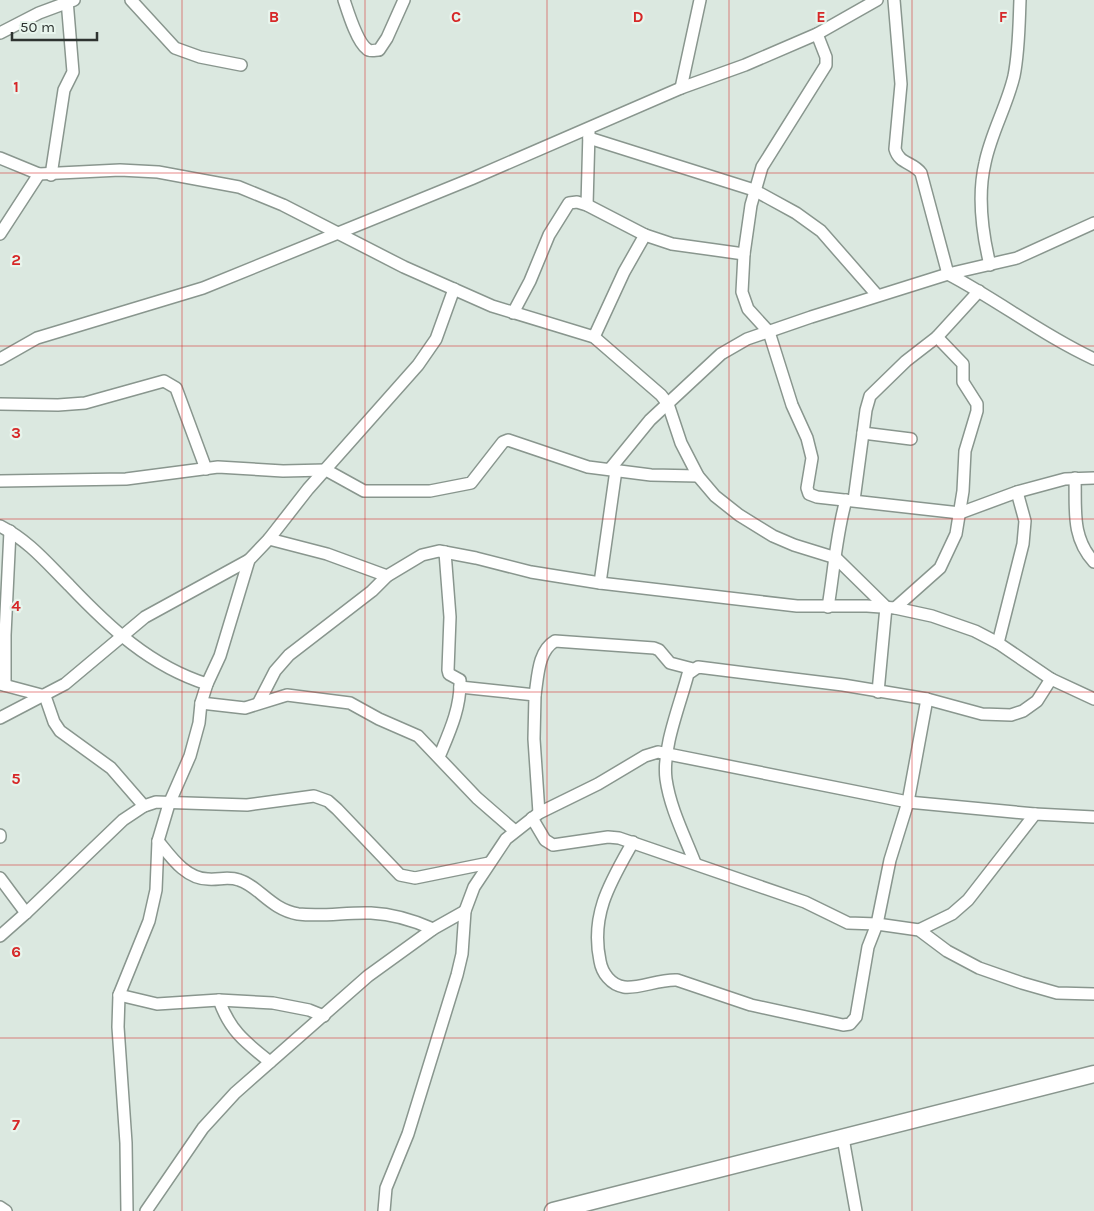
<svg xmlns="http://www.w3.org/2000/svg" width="1094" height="1211" viewBox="0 0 1094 1211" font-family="Karla,sans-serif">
	<rect width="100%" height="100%" fill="#dbe8e0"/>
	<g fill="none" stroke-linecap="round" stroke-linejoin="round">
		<!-- minor casing -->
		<g stroke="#89968e" stroke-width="14">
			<g id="minor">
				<polyline points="131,0 175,48 200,57 241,65"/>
				<path d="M344,0C348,12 357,42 367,49C370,52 375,50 379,50L387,38L404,0"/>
				<path d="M894,0L901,84L895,149C899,164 913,162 921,173L948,274L1017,258L1094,223"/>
				<polyline points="0,33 39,13 74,0"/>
				<polyline points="817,34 826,57 826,65 762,167 751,205 744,254 742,292 748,309 769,332 792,405 807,438 812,458 807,488 809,494 817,497 960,513 1017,492 1065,479 1094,478"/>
				<polyline points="681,88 700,0"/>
				<polyline points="589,138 754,190 796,213 821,231 877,295"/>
				<polyline points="0,158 39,174 120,170 158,172 239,187 283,205 404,267 492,306 594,337 661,395 668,404 681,443 698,476 715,496 739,515 773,536 794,545 836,558 886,607 878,692"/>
				<polyline points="51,175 64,90 73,72 67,0"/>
				<polyline points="587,205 589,132"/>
				<polyline points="0,234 39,174"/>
				<path d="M990,265C982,232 977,197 985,163C991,133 1007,106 1014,76C1019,51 1019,25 1020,0"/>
				<polyline points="513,313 530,281 549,235 569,203 577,202 587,205 645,235"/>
				<polyline points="594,337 624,272 645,235 672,244 744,254"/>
				<polyline points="0,359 37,338 203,288 471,179 681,88 745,65 817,34 877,0"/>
				<polyline points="0,404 58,405 85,403 164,381 176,388 206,469"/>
				<polyline points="863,433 866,410 870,396 906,361 937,337 979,291"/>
				<path d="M610,469L650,420L721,354L747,339L811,317L948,274C998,300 1042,335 1094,359"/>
				<path d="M1075,478C1076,509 1071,537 1094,562"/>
				<polyline points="0,481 126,479 218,467 283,471 326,470 364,491 430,491 471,483 503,442 508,440 588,467 651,475 698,476"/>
				<polyline points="854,500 863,433 911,439"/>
				<path d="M0,526C29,541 46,562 69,585C109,627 150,666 207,684"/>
				<polyline points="269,539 327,554 387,576"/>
				<polyline points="600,583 616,470"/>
				<path d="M828,607C834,571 836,535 846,500"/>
				<polyline points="895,608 940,568 956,534 963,491 965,451 977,411 977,404 963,382 963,364 937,337"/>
				<polyline points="998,643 1023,544 1025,521 1017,492"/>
				<polyline points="0,684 45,696"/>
				<polyline points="5,685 5,635 10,531"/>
				<polyline points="460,687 535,695 534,739 539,813"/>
				<path d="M535,695C538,676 538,651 555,641L654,648L659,650L670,663L693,669"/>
				<polyline points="45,696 54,722 60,731 111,768 144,806"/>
				<polyline points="259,702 275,671 289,655 372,591 387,576 422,555 439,551 476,558 531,572 600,583 797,606 867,606 895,608 932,616 975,631 998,643 1051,679 1094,699"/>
				<polyline points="201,703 245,708 287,695 350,703 379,719 418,736 477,798 515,831"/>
				<polyline points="0,718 65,684 145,617 249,560"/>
				<path d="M439,757C449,733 461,708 460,680L449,674L448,670L450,617L445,552"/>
				<polyline points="532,818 545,840 553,845 608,837 619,838 805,902 848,923 877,924 919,930 947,951 979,968 1022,983 1057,993 1094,994"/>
				<polyline points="0,835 0,837"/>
				<path d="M158,841C171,857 186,879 208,879C219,880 228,876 239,880C259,886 270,909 298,914C323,917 346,912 371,913C393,914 413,920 433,929"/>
				<path d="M633,842C611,881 590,914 600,961C602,973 611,985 624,987C639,989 659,979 677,980L751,1005L843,1025L850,1024L856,1017L868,947L877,924L890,860L908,802L927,699"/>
				<path d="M695,863C685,837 670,808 666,779C662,748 680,705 688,674L698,667L843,685L927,699L982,714L1011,715L1023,711L1037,701L1051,679"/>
				<polyline points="0,878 26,913 123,820 144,806 156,802 247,805 314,796 328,801 337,809 400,875 415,878 489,863"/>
				<polyline points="919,930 952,914 968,900 1035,814 1094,817"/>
				<polyline points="0,936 26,913"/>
				<polyline points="119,995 157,1004 219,1000 273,1003 309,1010 324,1016"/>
				<path d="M219,1000C230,1031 245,1042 270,1062"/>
				<polyline points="843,1138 856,1211"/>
				<polyline points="0,1207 6,1211"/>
				<polyline points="127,1211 126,1143 118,1027 119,995 149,921 156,890 158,841 169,804 190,756 199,723 201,703 207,684 220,656 249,560 269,539 308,489 418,365 436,339 454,289"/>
				<polyline points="146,1211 203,1128 235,1093 368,976 433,929 465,911"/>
				<polyline points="384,1211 386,1188 408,1134 457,975 462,954 465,911 474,887 506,839 539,813 598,784 645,756 658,752 908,802 1035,814"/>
			</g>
		</g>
		<!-- secondary casing -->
		<g stroke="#89968e" stroke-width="19">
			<polyline id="secondary" points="553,1211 1094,1074"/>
		</g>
		<!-- minor -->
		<use href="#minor" stroke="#fff" stroke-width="11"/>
		<!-- secondary -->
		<use href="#secondary" stroke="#fff" stroke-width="16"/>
	</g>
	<!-- grid -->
	<path fill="none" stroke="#d62828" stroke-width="1" stroke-opacity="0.55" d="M182,0V1211M365,0V1211M547,0V1211M729,0V1211M912,0V1211M0,173H1094M0,346H1094M0,519H1094M0,692H1094M0,865H1094M0,1038H1094"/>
	<g font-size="16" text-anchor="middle" font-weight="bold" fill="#d62828" stroke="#e8f5ed" stroke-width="4.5" stroke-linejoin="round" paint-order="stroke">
		<text x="274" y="22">B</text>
		<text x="456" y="22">C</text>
		<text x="638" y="22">D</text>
		<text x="821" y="22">E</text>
		<text x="1003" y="22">F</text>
		<text x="16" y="92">1</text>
		<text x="16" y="265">2</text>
		<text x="16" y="438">3</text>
		<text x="16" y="611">4</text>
		<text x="16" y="784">5</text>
		<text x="16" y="957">6</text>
		<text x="16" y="1130">7</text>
	</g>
	<!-- scale -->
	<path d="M12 32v8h85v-8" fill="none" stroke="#2e3330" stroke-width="2.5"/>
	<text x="20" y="32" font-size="15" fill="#2e3330" stroke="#e8f5ed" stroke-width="4" paint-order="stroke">50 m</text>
</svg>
